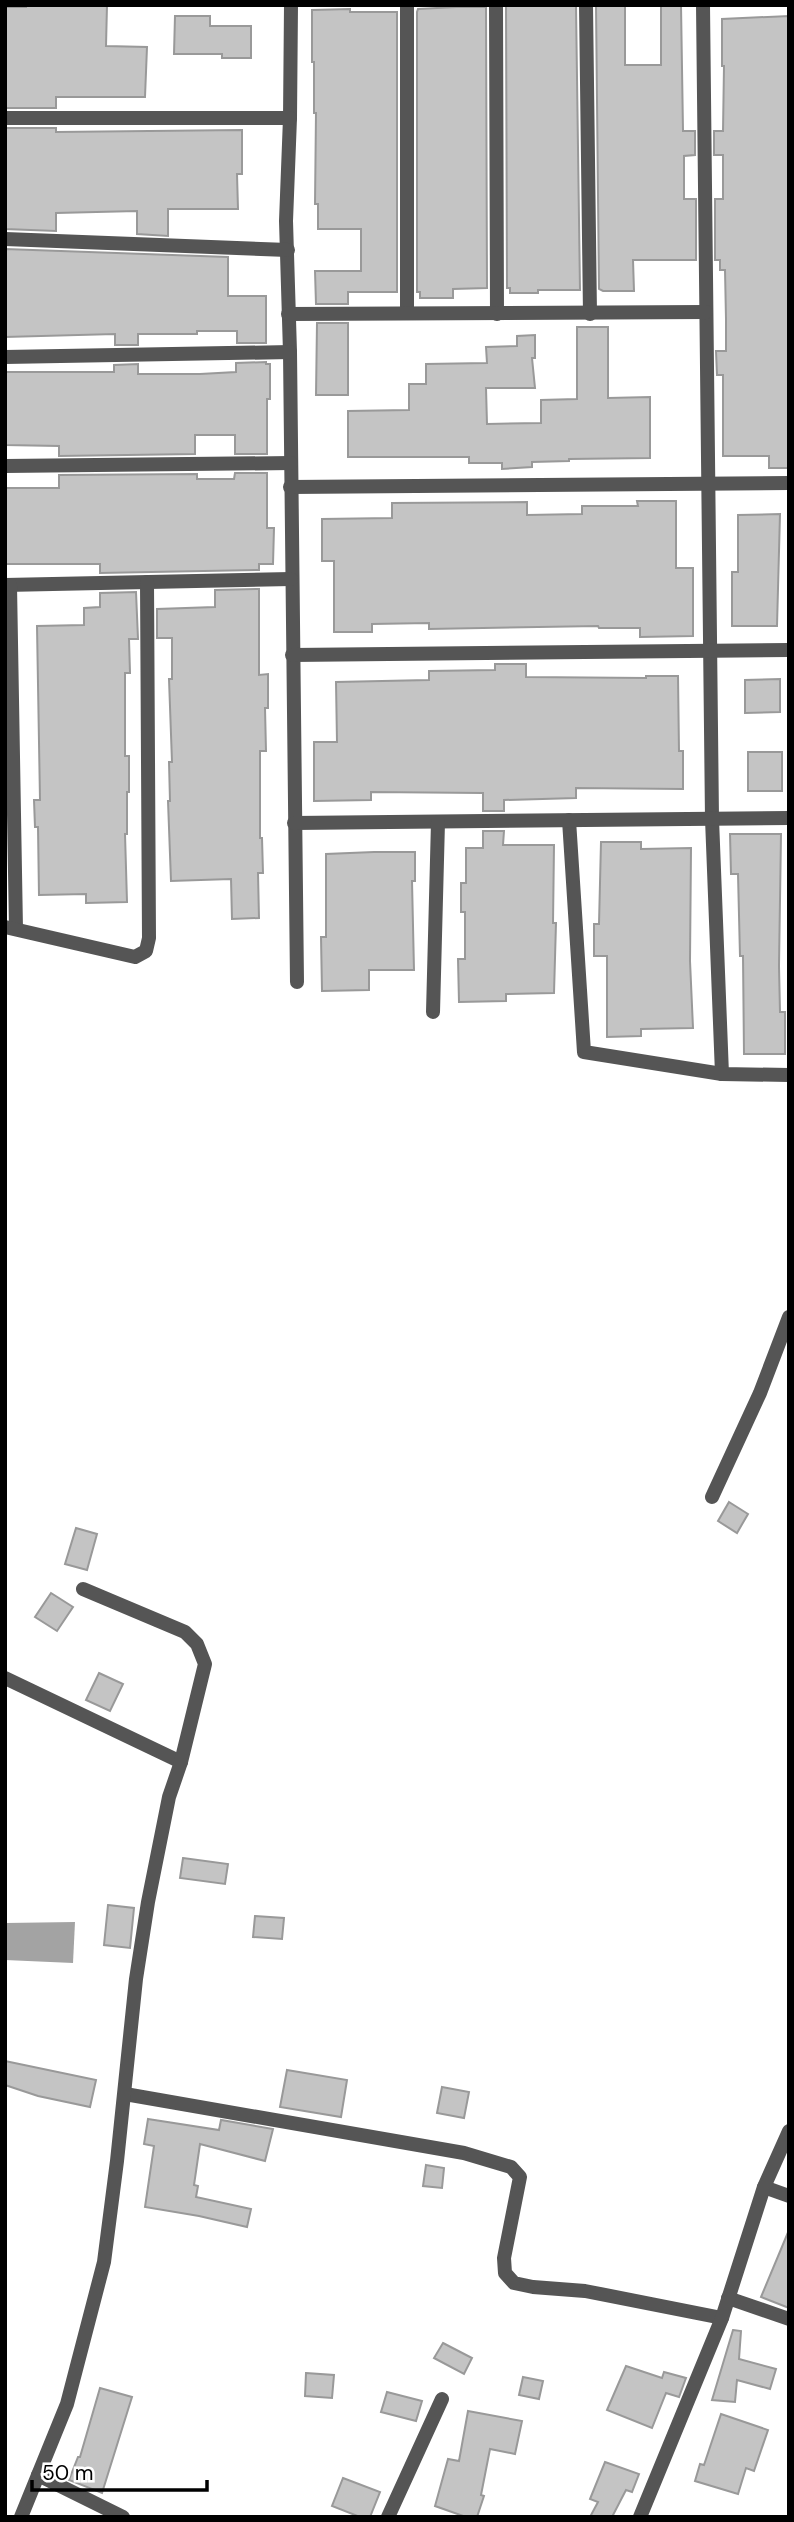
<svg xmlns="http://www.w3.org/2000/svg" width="794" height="2522" viewBox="0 0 794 2522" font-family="'DM Sans',sans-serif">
	<rect width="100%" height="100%" fill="#fff"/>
	<!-- water -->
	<polygon fill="#a3a3a3" points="75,1922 73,1963 5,1960 5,1923"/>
	<!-- building -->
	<g fill="#c4c4c4" stroke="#999" stroke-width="2">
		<polygon points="26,5 107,5 106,46 147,47 145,97 56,97 56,108 5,108 5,7 26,7"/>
		<polygon points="510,5 576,6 580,290 538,290 538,293 510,293 510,288 507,288 506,6"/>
		<polygon points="661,5 681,5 683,131 695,131 695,155 684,156 684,199 696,199 696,260 633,260 634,291 603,291 599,289 596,6 625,6 625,65 661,65"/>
		<polygon points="456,7 486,7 487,288 453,289 453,298 420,298 420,292 417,292 417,12 418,9"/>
		<polygon points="350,9 350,12 397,12 397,292 348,292 348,304 316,304 315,271 361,271 361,229 318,229 318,204 315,204 316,113 314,113 314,62 312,62 312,10"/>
		<polygon points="175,16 210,16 210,26 251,26 251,58 222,58 222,54 174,54"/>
		<polygon points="789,16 789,468 769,468 769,456 723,456 723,375 717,375 716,351 726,351 726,319 725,270 720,270 720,260 715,260 715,199 723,199 723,155 714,155 714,131 723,131 724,66 722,66 722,19"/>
		<polygon points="5,128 56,128 56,132 242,130 242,174 237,174 238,209 168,209 168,236 137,234 137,211 56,213 56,231 5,229"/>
		<polygon points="5,249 228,257 228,296 266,296 266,343 237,343 237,331 197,331 197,334 138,334 138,345 115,345 115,334 5,337"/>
		<polygon points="317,323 348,323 348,395 316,395"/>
		<polygon points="577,327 608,327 608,398 650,397 650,458 569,459 569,461 532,462 532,467 502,469 502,463 469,463 469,457 348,457 348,411 409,410 409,384 426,384 426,364 487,363 486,347 517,346 517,336 535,335 535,358 532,358 535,388 486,388 487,424 541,423 541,400 577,399"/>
		<polygon points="266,362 266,364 270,364 270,399 267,399 267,454 235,454 235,435 195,435 195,454 59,456 59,446 5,445 5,372 114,372 114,365 138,364 138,374 200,374 236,372 236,363"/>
		<polygon points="235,473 267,473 267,528 274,528 273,564 259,564 259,570 100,573 100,564 5,564 5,488 59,488 59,475 197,474 197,479 234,479"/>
		<polygon points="637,501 676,501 676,568 693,568 693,636 640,637 640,628 599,628 598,626 429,629 429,623 372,624 372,632 334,632 334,561 322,561 322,519 392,518 392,503 527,502 527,515 582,514 582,506 638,506"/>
		<polygon points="780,514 777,626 732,626 732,572 738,572 738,515"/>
		<polygon points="259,589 259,675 268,674 268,708 265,708 266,751 260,751 260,838 262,838 263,873 258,873 259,918 232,919 231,879 171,881 168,801 170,801 169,762 172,762 169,679 172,679 172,638 157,638 157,609 215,607 215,590"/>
		<polygon points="136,592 138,639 129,639 130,673 125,673 125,756 129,756 129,792 127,792 127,834 125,834 127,902 86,903 86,894 39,895 38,827 35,827 34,800 40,800 37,626 84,625 84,608 100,607 100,593"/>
		<polygon points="495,664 526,664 526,677 646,678 646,676 678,676 679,751 683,751 683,789 576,788 576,798 504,800 504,811 483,811 483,793 371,792 371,800 314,801 314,742 337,742 336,682 429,680 429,671 495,670"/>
		<polygon points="780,679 780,712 745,713 745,680"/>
		<rect x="748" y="752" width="34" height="39"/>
		<polygon points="483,831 504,831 503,845 554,845 553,923 556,923 554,993 506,994 506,1001 459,1002 458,959 465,959 465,912 461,912 461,883 466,883 466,848 483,848"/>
		<polygon points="730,834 781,834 779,966 780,1012 785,1012 785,1054 744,1054 743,956 740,956 738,874 731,874"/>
		<polygon points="601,842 641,842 641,849 691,848 690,961 693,1028 641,1029 641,1036 607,1037 607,956 594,956 594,924 599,924"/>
		<polygon points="374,852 415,852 415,881 412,881 414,970 369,970 369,990 322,991 321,937 326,937 326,854"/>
		<polygon points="729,1502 748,1514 737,1533 718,1521"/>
		<polygon points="76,1528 97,1534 87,1570 65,1564"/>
		<polygon points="51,1593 73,1607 57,1631 35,1617"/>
		<polygon points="99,1673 123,1684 110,1711 86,1700"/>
		<polygon points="183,1858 228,1864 225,1884 180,1878"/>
		<polygon points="108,1905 134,1908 130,1948 104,1945"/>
		<polygon points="255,1916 284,1918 282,1939 253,1937"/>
		<polygon points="5,2061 96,2080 90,2107 38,2096 5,2085"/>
		<polygon points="287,2070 347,2080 341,2117 280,2107"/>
		<polygon points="442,2087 469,2092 464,2118 437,2113"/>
		<polygon points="148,2119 219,2130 221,2120 273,2129 265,2161 200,2144 194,2185 198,2186 196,2197 251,2209 247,2227 199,2216 145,2207 154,2146 144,2144"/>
		<polygon points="426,2165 444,2168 442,2188 423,2186"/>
		<polygon points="789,2230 789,2308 761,2297"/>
		<polygon points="733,2330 741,2331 739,2359 776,2369 770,2389 737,2380 735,2402 712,2400"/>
		<polygon points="443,2343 472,2358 464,2374 434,2358"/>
		<polygon points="626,2366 662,2378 664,2372 686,2378 679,2397 666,2393 652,2428 607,2410"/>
		<polygon points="306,2373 334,2375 332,2398 305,2396"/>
		<polygon points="523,2377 543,2381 539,2399 519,2395"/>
		<polygon points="100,2388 132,2397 102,2493 69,2480 78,2457 80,2457"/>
		<polygon points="387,2392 422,2401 416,2421 381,2412"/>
		<polygon points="468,2411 522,2421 515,2454 490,2449 481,2495 484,2496 477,2517 466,2517 435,2506 448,2459 459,2461"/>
		<polygon points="721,2414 768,2430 754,2471 746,2468 738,2494 695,2481 700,2464 704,2465"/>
		<polygon points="605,2462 639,2474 632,2492 626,2490 612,2517 590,2517 598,2502 590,2499"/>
		<polygon points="343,2478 380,2492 370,2517 360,2517 332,2506"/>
	</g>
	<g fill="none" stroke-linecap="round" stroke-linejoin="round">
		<!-- minor -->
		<g stroke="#555" stroke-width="14">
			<polyline points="291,5 290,118 286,221 290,352 297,982"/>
			<polyline points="407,5 407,313"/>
			<polyline points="496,5 497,314"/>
			<polyline points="586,5 590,314"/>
			<polyline points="703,5 712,819 722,1074"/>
			<polyline points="5,118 290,118"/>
			<polyline points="5,239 288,250"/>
			<polyline points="288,314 706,312"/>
			<polyline points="5,357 290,352"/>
			<polyline points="5,466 291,463"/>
			<polyline points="290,487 789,483"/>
			<polyline points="5,585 291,579"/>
			<polyline points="10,585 16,929"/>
			<polyline points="292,655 789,650"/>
			<polyline points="569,820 584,1052 722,1074 789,1075"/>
			<polyline points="294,823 789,818"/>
			<polyline points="5,927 135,957 146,951 149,938 147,582"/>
			<polyline points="433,1012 438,822"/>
			<polyline points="712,1497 760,1393 789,1317"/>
			<polyline points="5,1678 181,1762"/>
			<polyline points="125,2094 464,2153 511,2167 520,2177 504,2258 505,2273 514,2283 533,2287 585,2291 722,2318"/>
			<polyline points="764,2187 789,2196"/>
			<polyline points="728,2298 789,2319"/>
			<polyline points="38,2475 123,2517"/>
			<polyline points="21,2517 67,2404 104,2262 117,2161 136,1979 148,1902 169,1797 181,1762 205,1664 197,1644 185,1632 83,1589"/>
			<polyline points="388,2517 442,2399"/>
			<polyline points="640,2517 722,2318 764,2187 789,2131"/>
		</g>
	</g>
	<!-- border -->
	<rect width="794" height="2522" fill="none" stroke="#000000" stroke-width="14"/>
	<!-- scale -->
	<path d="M32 2480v10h175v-10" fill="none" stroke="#000000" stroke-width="3.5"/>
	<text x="42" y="2480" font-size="21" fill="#000000" stroke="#ffffff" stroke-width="5" paint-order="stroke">50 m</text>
</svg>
